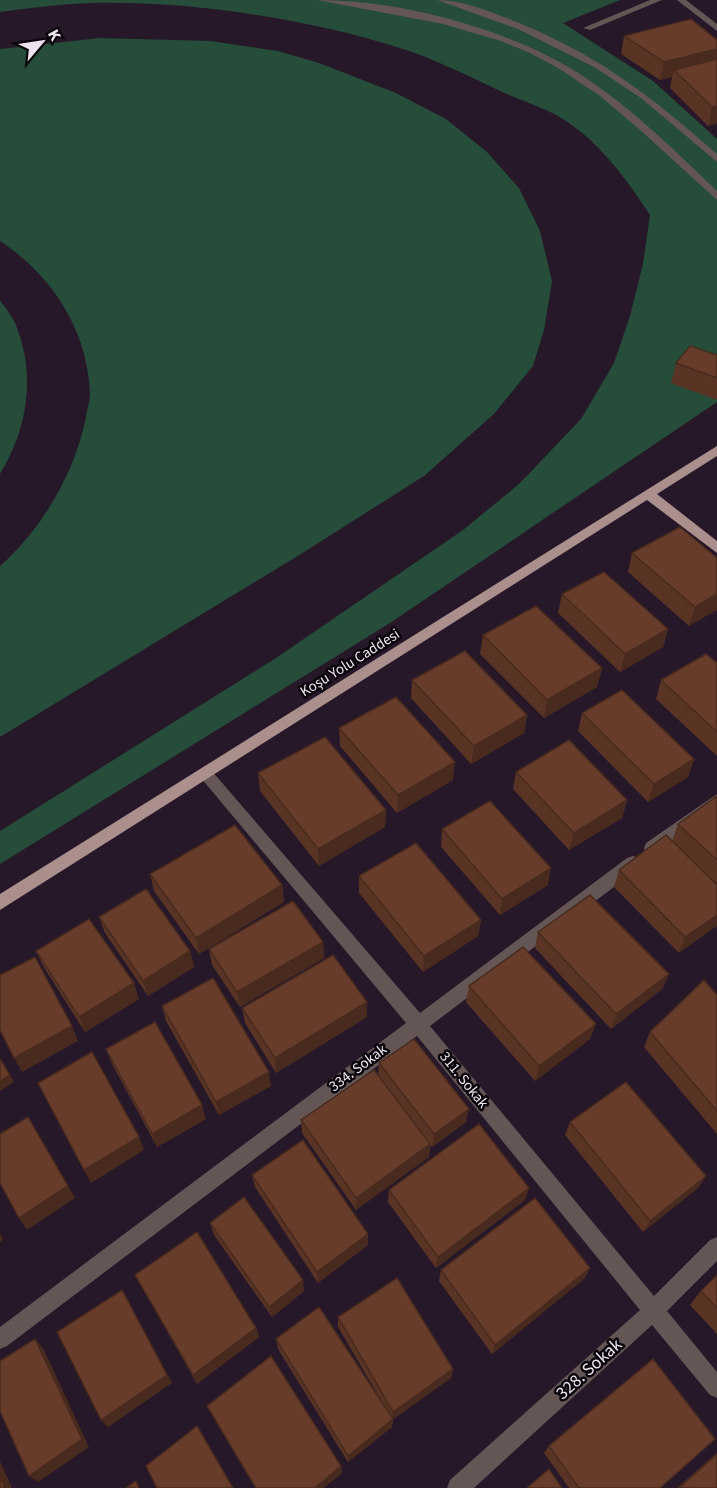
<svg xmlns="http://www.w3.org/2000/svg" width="717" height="1488" viewBox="0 0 717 1488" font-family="'Source Sans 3',sans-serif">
	<rect width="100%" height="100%" fill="#261729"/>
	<!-- green -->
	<g fill="#254d39">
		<path d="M0,0H620L563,23L653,81L717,139V402L390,623L0,864V831L276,658L463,530L519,484L581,419L614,363L630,316L643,264L650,215C628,181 601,144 566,121C546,108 521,101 500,91C467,75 434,59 400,48C304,18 191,1 90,3C60,4 30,8 0,12Z"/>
		<path d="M100,38L211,41L278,51L319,63L396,93L446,119L487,152L519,188L540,231L552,281L544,330L533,366L494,414L424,476L301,554L0,737V566C43,528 75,472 86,417C87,409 90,401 90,394C88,331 52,275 0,241V49Z"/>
		<path d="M0,300C6,309 14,318 17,328C36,377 27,430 0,474Z"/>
	</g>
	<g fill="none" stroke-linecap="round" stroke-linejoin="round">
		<!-- minor -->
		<g fill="#635655" fill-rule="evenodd">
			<path d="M317,0C402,0 515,30 586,78C634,110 675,151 717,191V200L639,129L600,96L558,68L530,53L501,41L443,24Z"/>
			<path d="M437,0C461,0 485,10 507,18C594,52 648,93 717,154V162L641,98L594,67L518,29Z"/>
			<polygon points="650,0 662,0 590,30 583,28"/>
			<polygon points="677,0 686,0 717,24 717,31"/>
			<polygon points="206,768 211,770 420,1013 627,858 633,856 639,858 641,863 639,868 430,1026 654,1296 710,1240 717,1237 717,1261 667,1311 717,1372 717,1398 710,1395 652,1325 474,1488 447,1488 450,1480 640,1310 417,1036 7,1346 0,1349 0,1327 406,1023 201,778 198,774 201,770"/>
			<polygon points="717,794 717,809 658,853 652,855 646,853 644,848 646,843"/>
		</g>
		<!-- major -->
		<polygon fill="#aa8f8d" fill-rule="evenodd" points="717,446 717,456 657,494 717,541 717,553 647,500 0,910 0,894"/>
	</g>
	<!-- wall -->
	<g fill="#593425">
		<polygon points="624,36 717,40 717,123 708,126 670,88 672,77 660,80 621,54"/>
		<polygon points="717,355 717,400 671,383 676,363"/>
		<polygon points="632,553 717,558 689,626 628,572"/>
		<polygon points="562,594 668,629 663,647 620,672 558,613"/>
		<polygon points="483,635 602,668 597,687 544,718 480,654"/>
		<polygon points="717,663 717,756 656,699 661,680"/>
		<polygon points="412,680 527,715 524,733 471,764 411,698"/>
		<polygon points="582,713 694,759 688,777 648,802 578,731"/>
		<polygon points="339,728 453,780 397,813 340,746"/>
		<polygon points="516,772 627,800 622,818 569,850 513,789"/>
		<polygon points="258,773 386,810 385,827 319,866 260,791"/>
		<polygon points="717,796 717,884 686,855 717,885 679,953 614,887 619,870 672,841 678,824"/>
		<polygon points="442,829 548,885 500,915 441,847"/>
		<polygon points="150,874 282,885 284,902 199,954 154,891"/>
		<polygon points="359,876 481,920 478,936 423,972 359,893"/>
		<polygon points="99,917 190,951 194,967 148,996 105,933"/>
		<polygon points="538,932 669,974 662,989 611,1029 535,948"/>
		<polygon points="323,942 324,958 240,1007 212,965 209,949"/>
		<polygon points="36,951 139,999 85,1032 43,966"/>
		<polygon points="469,986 590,1039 535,1081 466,1002"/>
		<polygon points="717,995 717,1134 644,1047 650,1032"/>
		<polygon points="367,1002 367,1017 276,1073 245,1023 242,1008"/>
		<polygon points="162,1006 271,1086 219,1115 166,1021"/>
		<polygon points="106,1049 206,1119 157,1147 112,1064"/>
		<polygon points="379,1063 466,1122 432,1147 430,1145 429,1157 356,1210 302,1133 301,1120 378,1076"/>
		<polygon points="570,1122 706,1176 698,1188 643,1232 565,1135"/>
		<polygon points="252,1175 368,1245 318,1283 255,1187"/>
		<polygon points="529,1188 525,1200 436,1268 388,1202 389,1190"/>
		<polygon points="210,1223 304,1291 272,1317 214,1235"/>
		<polygon points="441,1270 585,1278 492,1354 439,1281"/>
		<polygon points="135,1275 256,1328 259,1337 197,1384"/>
		<polygon points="717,1275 717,1334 690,1305 701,1291"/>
		<polygon points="338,1317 453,1369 451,1378 393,1419 392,1427 348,1462 278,1349 276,1339 382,1402 338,1327"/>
		<polygon points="207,1406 341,1466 342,1473 323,1488 256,1488"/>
		<polygon points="549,1446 660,1488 569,1488 544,1453"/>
		<polygon points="717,1453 717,1488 677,1488 712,1457"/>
	</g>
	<!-- shaded-wall -->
	<g fill="#482a1e">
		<polygon points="717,49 717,67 674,70 672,77 660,80 664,62"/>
		<polygon points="717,106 717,123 708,126 712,107"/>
		<polygon points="717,594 717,610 689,626 695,607"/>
		<polygon points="668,629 663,647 620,672 625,654"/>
		<polygon points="602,668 597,687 544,718 547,700"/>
		<polygon points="527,715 524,733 471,764 474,746"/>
		<polygon points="694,759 688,777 648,802 654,784"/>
		<polygon points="455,762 453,780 397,813 398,795"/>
		<polygon points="627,800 622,818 569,850 574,833"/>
		<polygon points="386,810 385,827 319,866 318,849"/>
		<polygon points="551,868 548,885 500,915 502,899"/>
		<polygon points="282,885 284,902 199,954 196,938"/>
		<polygon points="717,915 717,926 679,953 685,937"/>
		<polygon points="481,920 478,936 423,972 424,956"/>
		<polygon points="323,942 324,958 240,1007 237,992"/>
		<polygon points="190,951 194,967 148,996 143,981"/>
		<polygon points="669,974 662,989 611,1029 616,1014"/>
		<polygon points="134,983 139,999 85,1032 79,1017"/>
		<polygon points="367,1002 367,1017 276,1073 275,1058"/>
		<polygon points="596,1024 590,1039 535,1081 539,1066"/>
		<polygon points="72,1026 78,1041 22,1072 14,1058"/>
		<polygon points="269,1072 271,1086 219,1115 216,1102"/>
		<polygon points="10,1075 14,1082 0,1091 0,1081"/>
		<polygon points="202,1105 206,1119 157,1147 152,1134"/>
		<polygon points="469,1109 466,1122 432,1147 434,1134"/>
		<polygon points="139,1137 144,1150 91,1183 84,1170"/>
		<polygon points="430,1144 429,1157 356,1210 356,1198"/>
		<polygon points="706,1176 698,1188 643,1232 650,1221"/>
		<polygon points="68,1186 75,1198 27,1230 19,1218"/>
		<polygon points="529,1188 525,1200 436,1268 438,1257"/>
		<polygon points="0,1233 3,1240 0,1242"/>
		<polygon points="368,1234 368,1245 318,1283 317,1272"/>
		<polygon points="590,1268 585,1278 492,1354 495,1345"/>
		<polygon points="303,1280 304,1291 272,1317 269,1307"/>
		<polygon points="128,1300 172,1383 108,1427 101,1420"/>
		<polygon points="256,1328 259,1337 197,1384 193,1375"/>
		<polygon points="35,1339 43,1348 89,1447 38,1482 29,1476"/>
		<polygon points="453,1369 451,1378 392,1420 393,1412"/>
		<polygon points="393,1419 392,1427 348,1462 348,1456"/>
		<polygon points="0,1461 12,1488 5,1488 0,1477"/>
		<polygon points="341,1466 342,1473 323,1488 315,1488"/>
	</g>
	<!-- building -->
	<g fill="#673c2b" stroke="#482a1e" stroke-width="1.5">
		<polygon points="691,19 717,40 717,49 664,62 624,36"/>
		<polygon points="717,59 717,106 712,107 674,70"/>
		<polygon points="690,346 717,355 717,378 676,363"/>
		<polygon points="680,527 717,558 717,594 695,607 632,553"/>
		<polygon points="604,572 668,629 625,654 562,594"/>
		<polygon points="536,606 602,668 547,700 483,635"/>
		<polygon points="465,651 527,715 474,746 412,680"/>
		<polygon points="706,654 717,663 717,732 661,680"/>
		<polygon points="622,690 694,759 654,784 582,713"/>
		<polygon points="396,697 455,762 398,795 339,728"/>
		<polygon points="325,737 386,810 318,849 258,773"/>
		<polygon points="569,740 627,800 574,833 516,772"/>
		<polygon points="717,796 717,860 678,824"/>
		<polygon points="490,801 551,868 502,899 442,829"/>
		<polygon points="235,825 282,885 196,938 150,874"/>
		<polygon points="666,835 717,885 717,915 685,937 619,870"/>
		<polygon points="416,843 481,920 424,956 359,876"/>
		<polygon points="146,889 190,951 143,981 99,917"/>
		<polygon points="590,895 669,974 616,1014 538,932"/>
		<polygon points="293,901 323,942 237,992 209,949"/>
		<polygon points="89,919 134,983 79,1017 36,951"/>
		<polygon points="523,947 596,1024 539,1066 469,986"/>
		<polygon points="333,955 367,1002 275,1058 242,1008"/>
		<polygon points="35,957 72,1026 14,1058 0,1030 0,975"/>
		<polygon points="213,978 269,1072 216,1102 162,1006"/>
		<polygon points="704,980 717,995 717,1111 650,1032"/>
		<polygon points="155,1022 202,1105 152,1134 106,1049"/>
		<polygon points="414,1039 469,1109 434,1134 379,1063"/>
		<polygon points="92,1052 139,1137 84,1170 38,1083"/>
		<polygon points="0,1059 10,1075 0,1081"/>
		<polygon points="374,1070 430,1144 356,1198 301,1120"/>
		<polygon points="626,1082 706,1176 650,1221 570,1122"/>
		<polygon points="28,1117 68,1186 19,1218 0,1183 0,1134"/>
		<polygon points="479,1124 529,1188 438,1257 389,1190"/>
		<polygon points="303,1140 368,1234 317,1272 252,1175"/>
		<polygon points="244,1197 303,1280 269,1307 210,1223"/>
		<polygon points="535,1198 590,1268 495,1345 441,1270"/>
		<polygon points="197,1232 256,1328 193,1375 135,1275"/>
		<polygon points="717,1275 717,1308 701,1291"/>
		<polygon points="397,1278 453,1369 393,1412 338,1317"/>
		<polygon points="122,1290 167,1375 101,1420 57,1332"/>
		<polygon points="319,1307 393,1419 348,1456 276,1339"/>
		<polygon points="35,1339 82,1439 29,1476 0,1411 0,1361"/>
		<polygon points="271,1356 341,1466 315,1488 256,1488 207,1406"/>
		<polygon points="653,1359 715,1439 660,1488 579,1488 549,1446"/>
		<polygon points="197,1426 233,1488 157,1488 146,1466"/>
		<polygon points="717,1454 717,1488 679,1488"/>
		<polygon points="549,1469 562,1488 527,1488"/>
		<polygon points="0,1477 5,1488 0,1488"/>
		<polygon points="136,1481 139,1488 126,1488"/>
	</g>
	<g text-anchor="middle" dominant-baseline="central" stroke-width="5" stroke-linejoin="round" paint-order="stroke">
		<!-- street labels -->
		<g font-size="15" fill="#ede3ef" stroke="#0b060c">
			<text transform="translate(350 663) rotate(-32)">Koşu Yolu Caddesi</text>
			<text transform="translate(358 1068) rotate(-37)">334. Sokak</text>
			<text transform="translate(464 1080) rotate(51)">311. Sokak</text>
		</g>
		<!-- near-street labels -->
		<g font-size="18" fill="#ede3ef" stroke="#0b060c">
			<text transform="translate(589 1369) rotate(-42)">328. Sokak</text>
		</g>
	</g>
	<!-- north arrow -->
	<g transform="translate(42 42) rotate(61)" stroke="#0b060c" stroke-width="4.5" paint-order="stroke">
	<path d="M0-4.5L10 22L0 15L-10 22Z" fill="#ede3ef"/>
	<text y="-9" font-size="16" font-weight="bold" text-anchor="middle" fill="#ede3ef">K</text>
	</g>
</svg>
